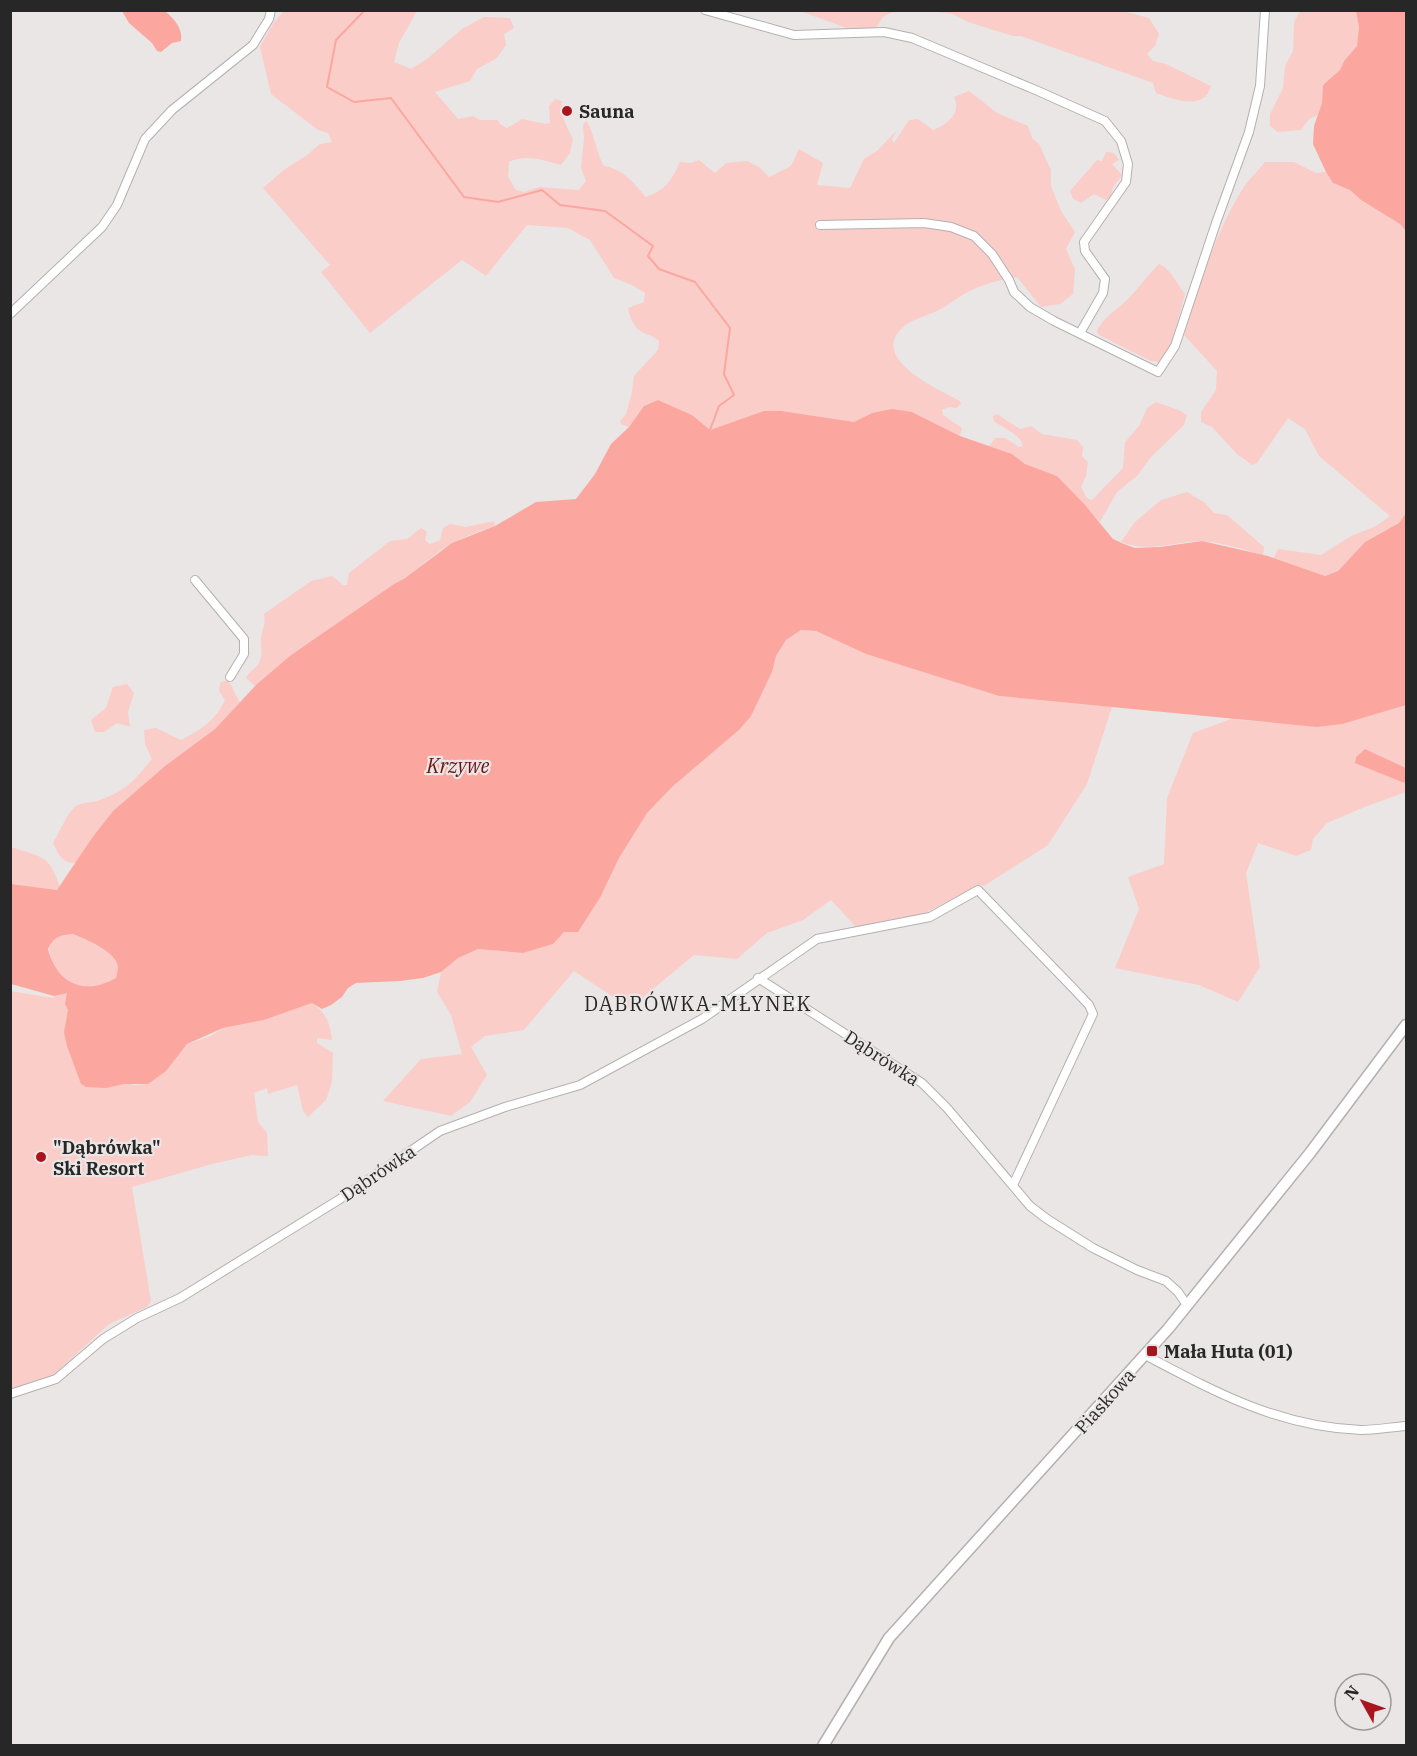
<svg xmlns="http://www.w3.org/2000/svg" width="1417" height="1756" viewBox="0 0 1417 1756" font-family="'IBM Plex Serif',serif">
	<rect width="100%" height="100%" fill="#eae6e5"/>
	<!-- green -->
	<g fill="#facdc8">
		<path d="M284,11H417L399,43L394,62L411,69L427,59L462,29L484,17L510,18L514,28L504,34L506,45L497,58L477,69L470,81L435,92L458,119L473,116L480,120H498L500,124L507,128L522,119L546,124L550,123L549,106L555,99L562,101C560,115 567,127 573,139L570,153L561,165C542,160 527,154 509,162L508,177L516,190L524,192L539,187L579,190L586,181L581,168L584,138L583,125L586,121C592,126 597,155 604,166C623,169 634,183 646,197C667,189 671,181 680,162L691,163L699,160L715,173L726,163L747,161L759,167L769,177L791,166L799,149L823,163L817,185L850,188L864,159L878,150L897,130L892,139L894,143L909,120L918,119L933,130C947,125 962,113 954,97L969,91L997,113L1028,126L1032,138L1039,144L1051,170V186L1061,211L1075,232L1066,249L1075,269L1073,294L1060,304L1041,307L1017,277C1002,280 986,283 972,290C961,295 951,303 941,309C928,316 910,319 900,330C872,361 940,390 960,401L961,404L956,408L949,407L942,410L943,415L962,428L960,436L912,412L872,413L854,422L834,420L730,423L710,430L692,415L658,400L644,406L629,427L621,424L620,421L626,414L632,392L634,376L658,350L659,341C652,335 647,335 640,331C634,327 629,315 628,308L644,302L645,293L632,285L614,278L590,240L568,228L527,225L486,276L462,260L370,333L321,272L330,265L263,188L285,169L307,155L320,144L332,142L328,133L318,130L271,94L260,47L274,22Z"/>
		<polygon points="800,11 895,11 883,17 876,28 852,30"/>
		<path d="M931,11H1123L1149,18L1159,34L1155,46L1147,54L1153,61L1166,64L1211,86C1204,112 1173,99 1156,93L1153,83L1021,36H1013L968,22L953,14Z"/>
		<polygon points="1300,11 1356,11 1359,27 1357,46 1344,61 1340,70 1323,85 1322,103 1318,115 1309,119 1301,130 1278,132 1270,126 1270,114 1283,88 1285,66 1293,51 1294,22"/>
		<path d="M1106,152C1113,152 1115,153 1119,160L1112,164L1122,175L1113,187L1111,196L1106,200L1094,194L1081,203L1073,199L1070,191L1097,160L1102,161Z"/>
		<path d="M1265,162H1294L1316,173L1326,172L1333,183L1350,190L1361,200L1400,224L1406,231V513L1399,523L1365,542L1338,571L1325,576L1274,558L1278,549L1321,555L1351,536L1376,526L1390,516L1319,456L1305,429L1288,418L1257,463L1252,465L1237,454L1212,427L1201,422V412L1216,390L1217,371L1184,335C1200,285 1214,235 1242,190C1248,180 1258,171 1265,162Z"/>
		<path d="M1159,264C1172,270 1176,283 1185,294L1172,342L1161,362L1151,361L1099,335L1097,332C1101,318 1120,308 1130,297C1140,286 1148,275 1159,264Z"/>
		<path d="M1156,402L1181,411L1187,415L1184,425L1151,457L1137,476L1117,492L1100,522L1057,476L1025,464L1012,454L989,446L995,438H1005L1019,447L1023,446C1020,434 1003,428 994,421L993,416L997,414L1020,429L1031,426L1042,434L1077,440L1083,447L1082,456L1088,462L1086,476L1081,487L1087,498L1092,500L1123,468L1125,442L1139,426L1147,408Z"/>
		<path d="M1187,492L1205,503L1214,513L1227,515L1264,547L1263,555C1245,550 1218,541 1199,541C1171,542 1149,553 1121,542L1135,522L1161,500Z"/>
		<path d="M494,521L495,526C481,531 465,536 451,544C431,555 415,573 394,584L291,655L255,686L246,678C249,671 256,669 259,663C264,652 260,649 261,639C262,627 266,628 264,614L311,581L332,576L343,585H347L349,573L390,541L407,539L421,528L427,532L425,540L430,544L440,540L443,528L450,524L466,527Z"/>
		<polygon points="801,630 816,631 866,654 999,696 1112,707 1087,784 1048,845 984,886 980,885 921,915 856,927 831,900 803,920 767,933 737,959 694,955 630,1008 574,971 524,1030 485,1036 471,1047 487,1075 470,1102 451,1116 383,1101 421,1059 462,1054 451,1015 437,992 441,972 458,958 478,949 523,953 553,944 564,932 572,931 601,896 619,858 647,812 672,787 739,730 750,716 772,672 776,656 786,640"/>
		<path d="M227,680C233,686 234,694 240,702L215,729L165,766L113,811L76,863C62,863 59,855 53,843C58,835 68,812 75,807C81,802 89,803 97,801C126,791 133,782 152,759L145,744L144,730L156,728L181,740C201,730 215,721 225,700L219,691L220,683Z"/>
		<polygon points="127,684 134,693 128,712 130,727 117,723 104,732 95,732 91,720 106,708 113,687"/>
		<polygon points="1406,684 1406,768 1365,749 1356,757 1355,762 1403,783 1406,780 1406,792 1367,806 1327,823 1313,839 1311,850 1296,856 1258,843 1246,873 1260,967 1238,1002 1199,985 1115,968 1139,909 1128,877 1164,864 1167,798 1193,733 1231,719 1287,724"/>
		<path d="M11,847C41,857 49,854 60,887L57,890L11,884Z"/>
		<path d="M73,934C85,939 118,952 118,968C118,969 116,977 116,978L105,984L88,986L100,1078L135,1085L148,1084L187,1044L211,1036L223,1028L264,1020L312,1003C326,1013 330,1022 332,1040L317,1038V1043L333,1053L332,1082L326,1100L308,1117L303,1111L297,1085L268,1094L267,1088L254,1093L258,1122L267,1133L268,1156L252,1155L212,1164L132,1187L151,1301L147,1307L109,1324L51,1377L11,1391L10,991L53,998L59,991C58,984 57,977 55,971C48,948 42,937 73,934Z"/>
	</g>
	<!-- water -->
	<g fill="#fba79f" fill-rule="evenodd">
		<path d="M122,11H165C174,19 183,28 181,41L172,43L161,52L157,51L152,43L129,23Z"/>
		<polygon points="1356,11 1406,11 1406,231 1400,224 1361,200 1350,190 1333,183 1326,172 1313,144 1314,126 1322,103 1323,85 1340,70 1344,61 1357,46 1359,27"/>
		<path d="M658,400L692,415L710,430L764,411H781L854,422L872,413L892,409L912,412L960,436L1012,454L1025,464L1057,476L1085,505L1113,539L1124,544L1135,548L1160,547L1202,541L1268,556L1325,576L1338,571L1365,542L1399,523L1406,513V705L1342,724L1317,727L999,696L866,654L816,631L801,630L786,640L776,656L772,672L751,716L739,730L672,787L647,813L619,858L601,896L578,932H564L553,944L523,953L478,949L458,958L441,972L423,978L400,981L356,983L348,988L342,997L331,1005L322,1009L312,1003L264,1020L223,1028L187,1044L166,1071L148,1084H124L106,1088L86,1087L81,1084L67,1046L64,1032L68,1010L65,1004L67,993L54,996L11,984V884L57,890L92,838L113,811L165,766L215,729L257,684L291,655L394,584L405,578L452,543L495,526L536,502L576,499L595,474L611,444L629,427L644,406ZM73,934C85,939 118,952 118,968C118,969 116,977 116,978C84,996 57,984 48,949C53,937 60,935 73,934Z"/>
		<polygon points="1365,749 1406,768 1406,780 1404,783 1355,763 1356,757"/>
	</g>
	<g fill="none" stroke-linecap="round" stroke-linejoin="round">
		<!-- stream -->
		<polyline stroke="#fba79f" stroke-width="2" points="365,10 336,40 327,87 354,102 391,98 464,197 498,202 542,190 560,205 605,211 653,246 648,256 659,269 695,282 730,328 724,374 734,395 719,406 710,430"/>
		<!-- street casing -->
		<g stroke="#b4b0b0" stroke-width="10">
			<g id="street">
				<polyline points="705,10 794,35 884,32 912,38 1038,91 1105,121 1121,141 1128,164 1126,182 1084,242 1085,251 1105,279 1103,293 1080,333"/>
				<polyline points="820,225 924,223 951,227 974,236 992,254 1009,280 1014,292 1030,307 1054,321 1158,372 1175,346 1216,223 1249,132 1260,86 1265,10"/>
				<polyline points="10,314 102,227 117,205 145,139 172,110 253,45 269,19 271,10"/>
				<polyline points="195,580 244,639 244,654 230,677"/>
				<polyline points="758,978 922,1083 947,1108 1030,1206 1047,1219 1093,1248 1137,1270 1166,1281 1178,1292 1187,1305"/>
				<path d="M1145,1355C1215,1392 1279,1427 1361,1430C1376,1430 1391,1427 1406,1426"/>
				<polyline points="10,1394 56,1379 103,1339 137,1318 180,1298 340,1199 440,1131 505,1107 580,1085 702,1019 817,939 930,917 978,890 1073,988 1089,1005 1093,1014 1013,1185"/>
			</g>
		</g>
		<!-- secondary casing -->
		<g stroke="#b4b0b0" stroke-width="13">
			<polyline id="secondary" points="823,1746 889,1638 1168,1329 1310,1153 1406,1025"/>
		</g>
		<!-- street -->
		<use href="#street" stroke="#fff" stroke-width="8"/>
		<!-- secondary -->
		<use href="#secondary" stroke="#fff" stroke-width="10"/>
	</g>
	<!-- markers -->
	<g fill="#a9151e" stroke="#eae6e5" stroke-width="2">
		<circle cx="567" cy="111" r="6"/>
		<circle cx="41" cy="1157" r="6"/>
		<rect x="1146" y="1345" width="12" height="12" rx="3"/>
	</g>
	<g text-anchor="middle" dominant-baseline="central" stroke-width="4.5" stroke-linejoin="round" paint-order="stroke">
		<!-- poi labels -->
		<g font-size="18" font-weight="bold" fill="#282727" stroke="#eae6e5" text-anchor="start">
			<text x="579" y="111">Sauna</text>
			<text x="53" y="1147">"Dąbrówka"<tspan x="53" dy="21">Ski Resort</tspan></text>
			<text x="1164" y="1351">Mała Huta (01)</text>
		</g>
		<!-- street labels -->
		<g font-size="18" fill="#282727" stroke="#eae6e5">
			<text transform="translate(882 1058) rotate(33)">Dąbrówka</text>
			<text transform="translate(378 1173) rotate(-34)">Dąbrówka</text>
			<text transform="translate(1105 1401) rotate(-48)">Piaskowa</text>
		</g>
		<!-- water labels -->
		<g font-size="20" font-style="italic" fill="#6c1013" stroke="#eae6e5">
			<text x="458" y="765">Krzywe</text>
		</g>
		<!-- neighbourhood labels -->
		<g font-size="20" letter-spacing="1.5" fill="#282727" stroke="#eae6e5">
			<text x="698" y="1003">DĄBRÓWKA-MŁYNEK</text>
		</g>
	</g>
	<!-- border -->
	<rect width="1417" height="1756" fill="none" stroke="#282727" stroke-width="24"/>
	<!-- north arrow -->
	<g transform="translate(1363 1702) rotate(310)"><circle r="28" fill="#eae6e5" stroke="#9c9a99" stroke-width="1.5"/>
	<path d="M0-4.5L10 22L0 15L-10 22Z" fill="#a9151e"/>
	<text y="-9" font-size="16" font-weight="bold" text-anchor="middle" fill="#282727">N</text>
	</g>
</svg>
